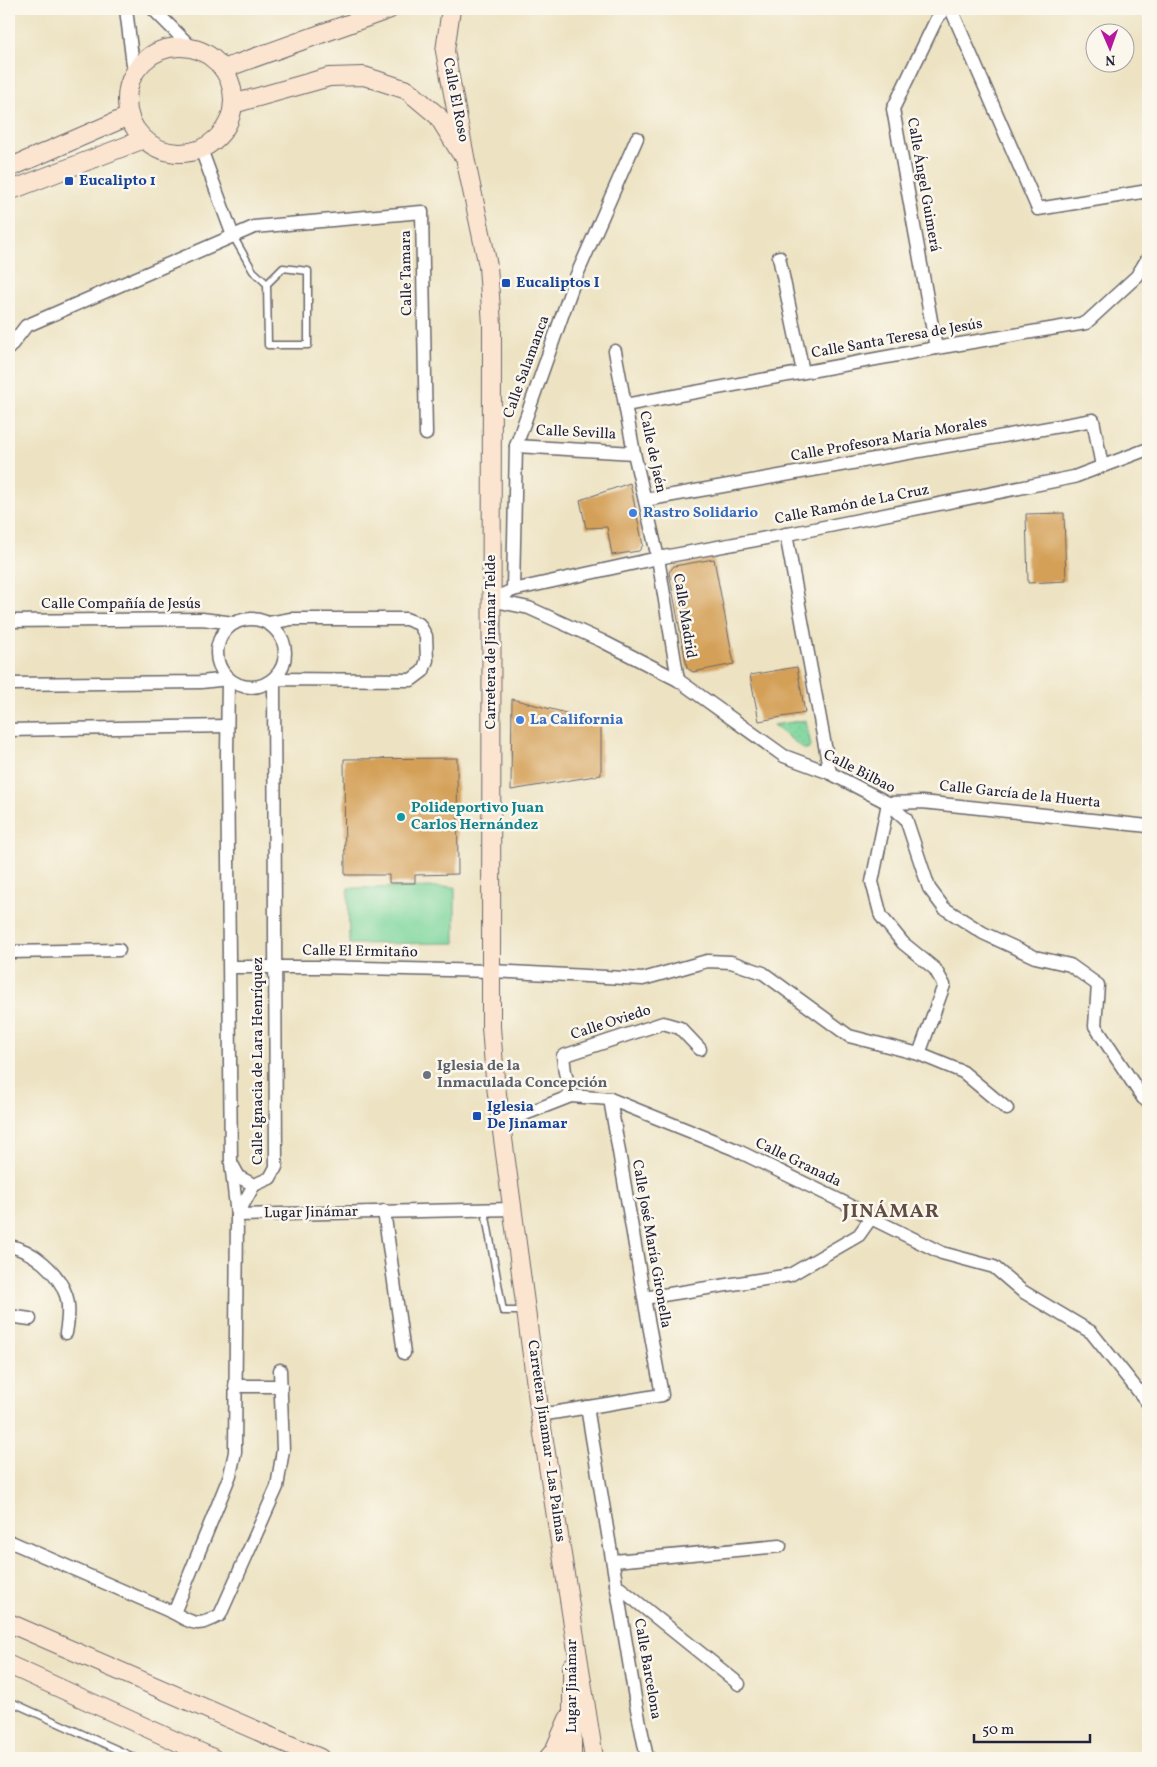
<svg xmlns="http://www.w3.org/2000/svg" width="1157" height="1767" viewBox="0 0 1157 1767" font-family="Vollkorn,serif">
	<defs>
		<pattern id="garden-dots" width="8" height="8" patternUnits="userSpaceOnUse" patternTransform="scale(1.25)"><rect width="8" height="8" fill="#7ad59b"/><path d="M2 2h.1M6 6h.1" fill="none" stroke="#69b786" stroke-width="1.8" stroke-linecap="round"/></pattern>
	</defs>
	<rect width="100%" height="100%" fill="#fbf7ec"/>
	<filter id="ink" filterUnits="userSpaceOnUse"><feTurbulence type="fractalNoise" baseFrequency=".02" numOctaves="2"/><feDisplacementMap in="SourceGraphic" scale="10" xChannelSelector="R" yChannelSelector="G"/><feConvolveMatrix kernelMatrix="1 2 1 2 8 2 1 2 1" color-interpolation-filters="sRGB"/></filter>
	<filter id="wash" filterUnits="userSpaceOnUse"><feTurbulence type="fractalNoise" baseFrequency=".0096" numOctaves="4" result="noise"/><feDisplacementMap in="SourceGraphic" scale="20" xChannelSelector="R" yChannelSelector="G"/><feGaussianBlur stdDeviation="1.12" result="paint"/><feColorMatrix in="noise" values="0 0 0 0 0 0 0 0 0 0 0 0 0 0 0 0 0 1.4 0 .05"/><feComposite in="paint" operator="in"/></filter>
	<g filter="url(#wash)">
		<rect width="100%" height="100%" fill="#ede3c3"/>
		<!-- grass -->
		<polygon fill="#7ad59b" stroke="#4e7c6b" points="455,887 455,943 349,944 348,888"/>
		<!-- garden -->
		<polygon fill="url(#garden-dots)" stroke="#4e7c6b" points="806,720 811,746 809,749 804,749 773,725"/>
		<g id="blocks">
			<!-- building -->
			<g fill="#d4a058">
				<polygon points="630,483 643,545 639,551 612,555 607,527 586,528 580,500"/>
				<polygon points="1064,513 1066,581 1028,583 1026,514"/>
				<polygon points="714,559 734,664 693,672 687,668 669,572 674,566"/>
				<polygon points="797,667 805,713 759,721 750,675"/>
				<polygon points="512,699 601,722 601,775 511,790"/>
				<polygon points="457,758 458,874 415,875 415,883 389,883 389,875 345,875 344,759"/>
			</g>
		</g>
	</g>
	<g filter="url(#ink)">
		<use href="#blocks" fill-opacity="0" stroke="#69666b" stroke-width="1"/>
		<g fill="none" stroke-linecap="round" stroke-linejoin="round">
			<!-- lane casing -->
			<g stroke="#69666b" stroke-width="9">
				<g id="lane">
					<polyline points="233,236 253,271 267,284 268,345 308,345 308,271 283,268 267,284"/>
					<polyline points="485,1211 503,1311 525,1311"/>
					<polyline points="9,1701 136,1758"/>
				</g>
			</g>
			<!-- street casing -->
			<g stroke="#69666b" stroke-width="15">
				<g id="street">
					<polyline points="126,9 134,73"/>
					<polyline points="153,9 193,49"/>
					<polyline points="951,9 1038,209 1148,191"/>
					<polyline points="201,149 233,236"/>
					<polyline points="779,257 803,372"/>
					<polyline points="9,348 26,326 254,227 422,212 426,434"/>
					<polyline points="936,348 893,109 936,20 944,9"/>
					<polyline points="615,351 634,453 658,558 678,680"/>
					<polyline points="625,405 936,348 1086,323 1137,276 1148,258"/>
					<polyline points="516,446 634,453"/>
					<polyline points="645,500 1093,420 1102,466"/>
					<polyline points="786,534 830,773"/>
					<polyline points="513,590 516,446 575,279 637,138"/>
					<polyline points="491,600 529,608 602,641 678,680 784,756 830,773 888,803 906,819 929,888 944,908 983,933 1035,957 1070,965 1098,985 1095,1026 1143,1098 1148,1102"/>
					<polyline points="491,600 513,590 658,558 804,531 1074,477 1148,449"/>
					<circle cx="251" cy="653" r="34"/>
					<polyline points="9,621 202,619 234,623"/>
					<path d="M9,684L201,682L228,679L227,755L231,1163L237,1215L235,1452L230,1475L174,1613C195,1625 199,1627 220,1615L277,1487L283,1450L280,1370"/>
					<polyline points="9,730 227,726"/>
					<polyline points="9,952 119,950"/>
					<polyline points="230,967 319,967 491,971 643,979 707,961 731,962 763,973 849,1036 919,1054 963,1072 1007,1109"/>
					<polyline points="919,1054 944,985 935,969 903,943 881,916 872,882 888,803 922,802 1148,826"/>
					<polyline points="571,1096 565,1072 563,1056 663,1023 680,1028 700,1049"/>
					<polyline points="502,1123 571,1096 610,1099 734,1149 849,1205 871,1218 942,1253 994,1267 1022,1291 1091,1332 1148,1403"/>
					<polyline points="232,1164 239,1177 254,1185 270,1178 276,1167 274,679 411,680 423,671 427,660 426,636 419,624 406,619 291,619 269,623"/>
					<polyline points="384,1211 404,1353"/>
					<polyline points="237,1215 513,1209"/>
					<polyline points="237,1215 254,1185"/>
					<path d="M9,1246C33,1250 58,1272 66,1295C70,1307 68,1321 66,1333"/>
					<polyline points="644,1298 790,1275 859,1235 871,1218"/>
					<polyline points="9,1316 30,1319"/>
					<polyline points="235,1386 281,1386"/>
					<polyline points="587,1407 636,1704 647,1758"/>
					<polyline points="540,1415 662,1395 644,1298 610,1099"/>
					<polyline points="9,1541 174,1613"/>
					<polyline points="614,1561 780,1546"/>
					<polyline points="616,1585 739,1684"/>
				</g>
			</g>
			<!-- secondary casing -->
			<g stroke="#69666b" stroke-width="20">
				<g id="secondary">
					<polyline points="451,9 445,51 466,162 488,266 492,325 491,971 491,1027 495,1079 540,1415 594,1758"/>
					<circle cx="180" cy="100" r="53"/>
					<polyline points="223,69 390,9"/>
					<polyline points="233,104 329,77 364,76 407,90 438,116 460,152"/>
					<polyline points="9,168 129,116"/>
					<polyline points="9,191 144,139"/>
					<polyline points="9,1623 320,1758"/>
					<polyline points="9,1665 213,1758"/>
					<polyline points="572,1666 572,1758"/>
					<polyline points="548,1758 554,1751 568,1719"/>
				</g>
			</g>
			<!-- lane -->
			<use href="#lane" stroke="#fff" stroke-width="6"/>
			<!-- street -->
			<use href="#street" stroke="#fff" stroke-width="12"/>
			<!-- secondary -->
			<use href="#secondary" stroke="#fce5d0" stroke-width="18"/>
		</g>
	</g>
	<!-- markers -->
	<g fill="#1a4fb4" stroke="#fbf7ec" stroke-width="2">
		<rect x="64" y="176" width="10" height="10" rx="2.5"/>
		<rect x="501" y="278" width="10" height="10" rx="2.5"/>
		<rect x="472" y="1111" width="10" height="10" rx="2.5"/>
	</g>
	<g fill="#3f7fe0" stroke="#fbf7ec" stroke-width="2">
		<circle cx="633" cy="513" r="5"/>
		<circle cx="520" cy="720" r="5"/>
	</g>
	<circle fill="#0f9aa8" stroke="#fbf7ec" stroke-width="2" cx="401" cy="817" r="5"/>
	<circle fill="#6b7280" stroke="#fbf7ec" stroke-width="2" cx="427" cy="1075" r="5"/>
	<g text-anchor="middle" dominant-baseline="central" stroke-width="5" stroke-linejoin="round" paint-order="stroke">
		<!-- street labels -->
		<g font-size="15" fill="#22223b" stroke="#fbf7ec">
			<text transform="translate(455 100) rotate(79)">Calle El Roso</text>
			<text transform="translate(923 185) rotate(80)">Calle Ángel Guimerá</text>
			<text transform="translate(407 273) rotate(-91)">Calle Tamara</text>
			<text transform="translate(897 339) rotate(-10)">Calle Santa Teresa de Jesús</text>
			<text transform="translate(527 367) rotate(-70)">Calle Salamanca</text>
			<text transform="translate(576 433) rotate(3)">Calle Sevilla</text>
			<text transform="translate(889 440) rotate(-10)">Calle Profesora María Morales</text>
			<text transform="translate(652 452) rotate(78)">Calle de Jaén</text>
			<text transform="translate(852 505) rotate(-11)">Calle Ramón de La Cruz</text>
			<text x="121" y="604">Calle Compañía de Jesús</text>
			<text transform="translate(684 616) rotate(81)">Calle Madrid</text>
			<text transform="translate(491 642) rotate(-90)">Carretera de Jinámar Telde</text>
			<text transform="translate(859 772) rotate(27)">Calle Bilbao</text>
			<text transform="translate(1020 795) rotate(6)">Calle García de la Huerta</text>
			<text transform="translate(360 952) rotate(1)">Calle El Ermitaño</text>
			<text transform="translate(611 1023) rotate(-18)">Calle Oviedo</text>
			<text transform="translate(258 1061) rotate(-90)">Calle Ignacia de Lara Henríquez</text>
			<text transform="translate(798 1163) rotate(26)">Calle Granada</text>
			<text transform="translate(311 1213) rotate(-1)">Lugar Jinámar</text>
			<text transform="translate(651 1244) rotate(80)">Calle José María Gironella</text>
			<text transform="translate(546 1441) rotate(82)">Carretera Jinamar - Las Palmas</text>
			<text transform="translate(647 1669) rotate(80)">Calle Barcelona</text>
			<text transform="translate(572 1686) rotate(-90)">Lugar Jinámar</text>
		</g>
		<!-- transit labels -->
		<g font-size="15" font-weight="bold" fill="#164399" stroke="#fbf7ec" text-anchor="start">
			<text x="79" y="181">Eucalipto 1</text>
			<text x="516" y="283">Eucaliptos I</text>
			<text x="487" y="1107">Iglesia<tspan x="487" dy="17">De Jinamar</tspan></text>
		</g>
		<!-- shop labels -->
		<g font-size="15" font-weight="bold" fill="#366cbe" stroke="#fbf7ec" text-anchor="start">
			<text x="643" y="513">Rastro Solidario</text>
			<text x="530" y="720">La California</text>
		</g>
		<!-- culture labels -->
		<g font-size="15" font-weight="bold" fill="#0d838f" stroke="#fbf7ec" text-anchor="start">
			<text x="411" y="808">Polideportivo Juan<tspan x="411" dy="17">Carlos Hernández</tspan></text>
		</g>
		<!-- worship labels -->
		<g font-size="15" font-weight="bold" fill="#5b616d" stroke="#fbf7ec" text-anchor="start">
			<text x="437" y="1066">Iglesia de la<tspan x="437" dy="17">Inmaculada Concepción</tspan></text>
		</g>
		<!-- district labels -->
		<g font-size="20" font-weight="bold" letter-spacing="1" fill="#604e45" stroke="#fbf7ec">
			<text x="891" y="1212">JINÁMAR</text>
		</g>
	</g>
	<!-- margin -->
	<rect width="1157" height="1767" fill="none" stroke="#fbf7ec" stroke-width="30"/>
	<!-- north arrow -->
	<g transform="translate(1110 48) rotate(178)"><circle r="24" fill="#fbf7ec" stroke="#a4a2a5"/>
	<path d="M0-4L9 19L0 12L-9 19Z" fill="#b5179e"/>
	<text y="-8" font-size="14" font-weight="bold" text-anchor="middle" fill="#22223b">N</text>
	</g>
	<!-- scale -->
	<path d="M974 1734v8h116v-8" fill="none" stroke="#22223b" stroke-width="2.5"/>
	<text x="982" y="1734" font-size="15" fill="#22223b" stroke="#fbf7ec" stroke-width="4" paint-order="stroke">50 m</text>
</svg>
